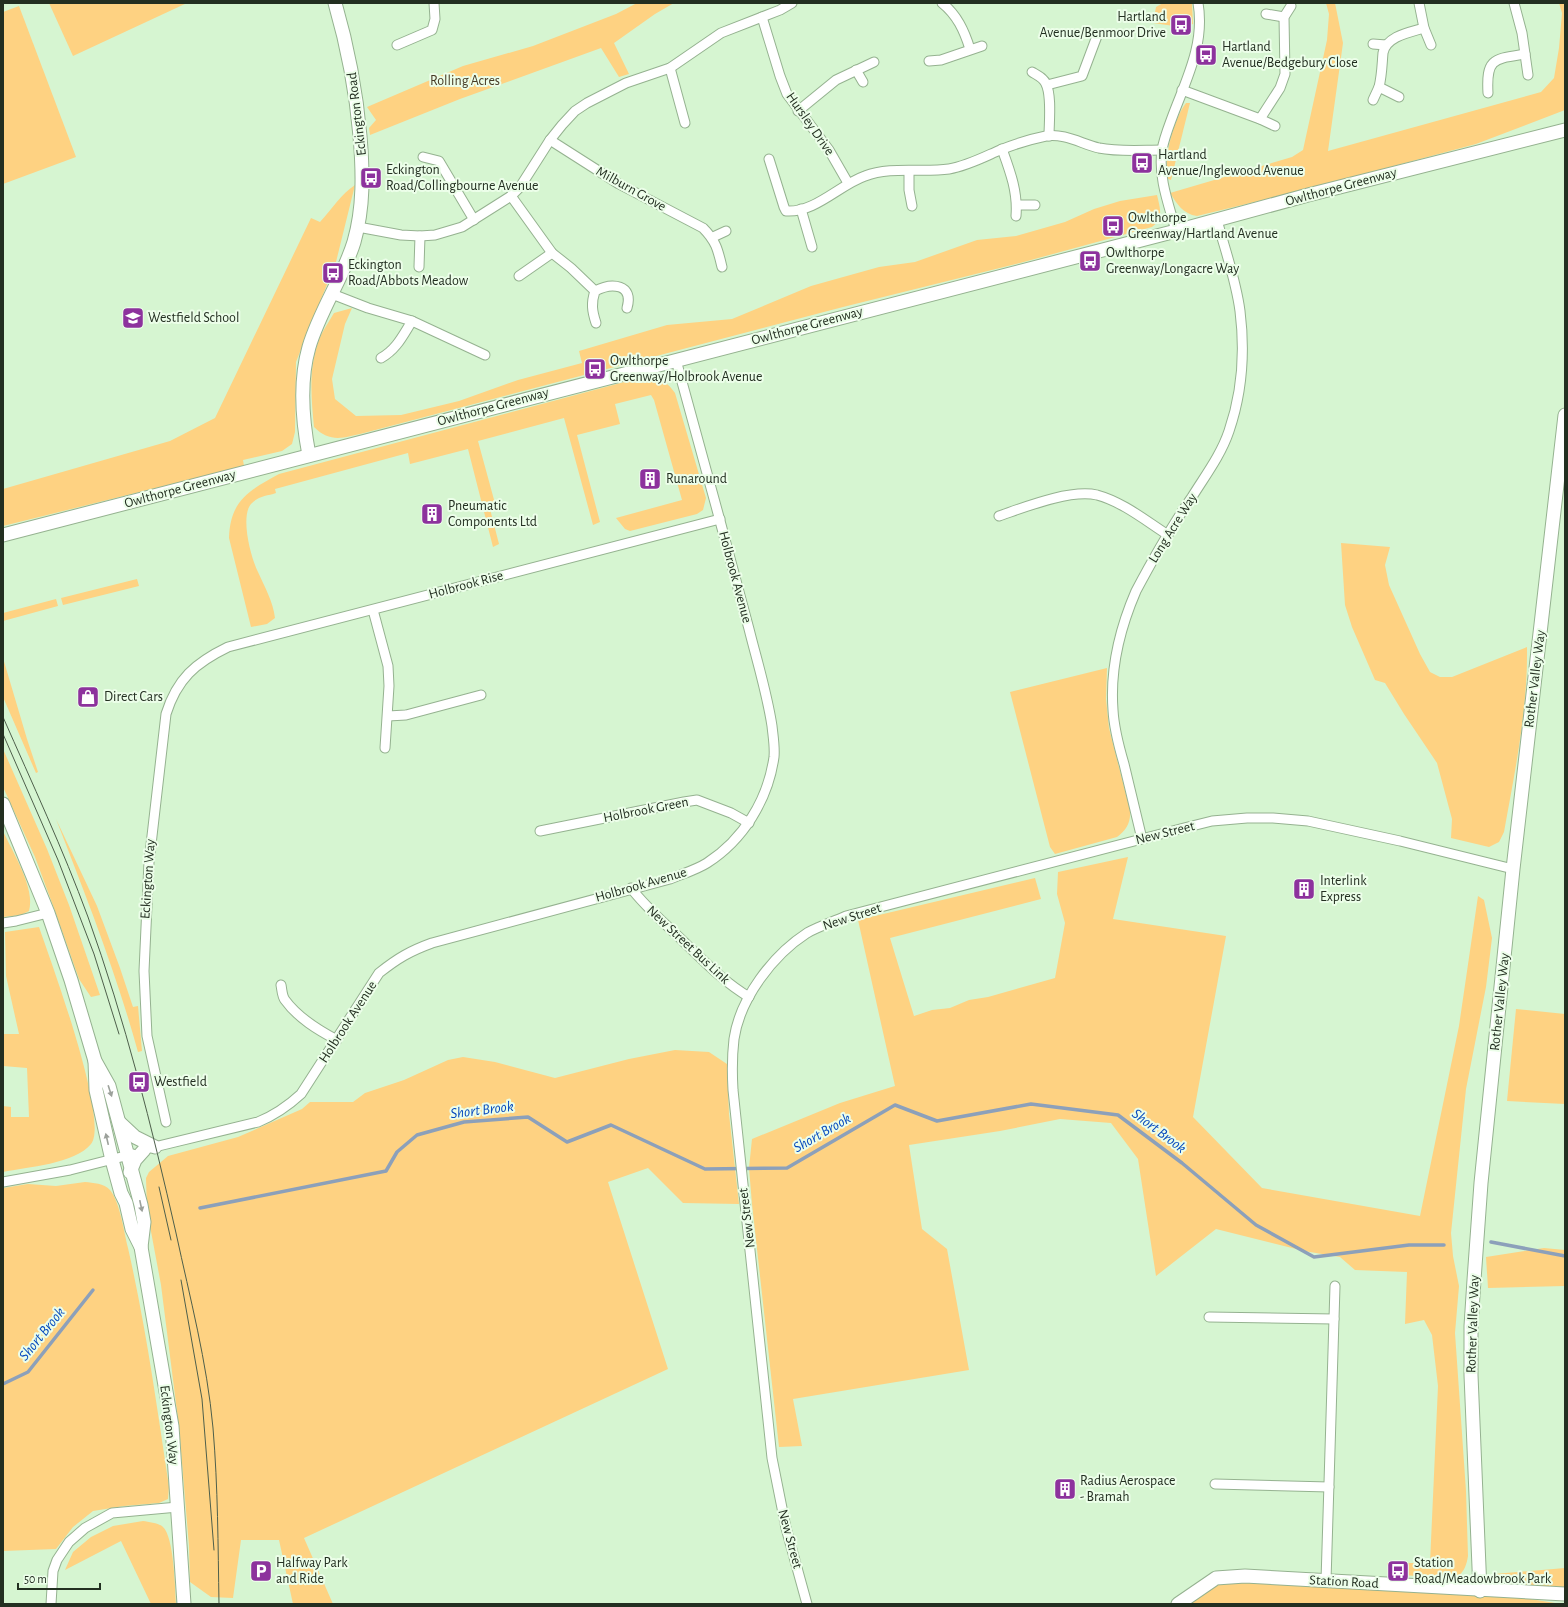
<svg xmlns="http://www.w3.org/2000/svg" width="1568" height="1607" viewBox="0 0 1568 1607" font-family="'Alegreya Sans',sans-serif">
	<rect width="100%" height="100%" fill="#d6f5d1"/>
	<!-- green -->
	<g fill="#fed282">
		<polygon points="49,3 187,3 73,56"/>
		<polygon points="637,3 674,3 655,14 614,43 629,74 619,77 601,48 460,99 370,135 369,128 376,120 367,107 463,66 533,46 616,14"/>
		<polygon points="1163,3 1192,3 1193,24 1190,25 1188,28 1153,23 1156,7"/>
		<path d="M1326,3H1335L1343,43L1328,151L1541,92L1554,78L1559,48L1562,13L1559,3H1565V110L1476,144L1304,190L1197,216C1183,214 1177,204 1170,193L1292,157L1303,150L1327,40L1329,14Z"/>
		<polygon points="19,6 76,157 3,184 3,12"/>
		<path d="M1186,103H1190L1171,180L1168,179C1162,161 1174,118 1186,103Z"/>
		<path d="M355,185L336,262L296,362L295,432L292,444L282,451L243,460L244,466L3,526V489L170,441L215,418L311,218L320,222C332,209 341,194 355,185Z"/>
		<path d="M1157,195C1160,208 1164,219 1152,227L1020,263L843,307L364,433C343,438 330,443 314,427C311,396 308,364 321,335C325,327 330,320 334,313L352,308L345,324L332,379L335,399L356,416L401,415L459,401L518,380L582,363L579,351L667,325L732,319L811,286L879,267L915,262L977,240L1016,236L1065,222L1094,209L1120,201Z"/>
		<path d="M643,377C658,381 665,378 675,393L706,498L703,510L697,514L630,531L625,529L616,518L682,500L654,400L651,395L615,404L620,424L577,435L600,522L593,525L564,418L478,441L496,507L490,509L499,544L493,547L468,449L410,464L408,453L275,489L276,493C267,496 258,496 251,504C240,517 251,558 258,572C265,588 273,601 275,618L267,624L251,627L229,538C230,500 250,490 279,474Z"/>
		<path d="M1341,543L1390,547L1385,565L1389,585L1420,654L1430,672L1440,677H1452L1527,647C1528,709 1515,771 1504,832L1499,842L1489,847L1451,838L1452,819L1437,763L1404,714L1385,683L1375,680L1352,627L1345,605Z"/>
		<polygon points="137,579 139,586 63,605 61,598"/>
		<polygon points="56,599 58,606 3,621 3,613"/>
		<polygon points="3,658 27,739 38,772 36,773 3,697"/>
		<path d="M1107,668L1106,699L1109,728L1130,810C1131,823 1126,830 1117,837L1055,854L1050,847L1010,692Z"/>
		<polygon points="3,749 47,849 69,905 100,995 91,997 79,979 55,911 35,857 3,787"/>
		<path d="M56,819L97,906L120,968L133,1007L138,1006L142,1051L138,1052C116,972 86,896 56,819Z"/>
		<path d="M3,831C12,851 36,889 29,911L21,915L3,917Z"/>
		<path d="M1128,857L1113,919L1226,936L1193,1117L1262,1188L1420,1216L1459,1026L1478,896L1484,900L1492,938L1486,987L1466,1089L1451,1233L1453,1256L1459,1286L1455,1333L1466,1491L1468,1556C1464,1584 1446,1580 1424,1577C1412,1576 1399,1574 1387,1572V1563H1430L1438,1386L1432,1335L1424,1320L1405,1324L1407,1272L1355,1270L1340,1257L1304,1251L1216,1229L1156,1276L1138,1159L1111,1123L1060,1119L1000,1131L909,1145L922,1229L947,1249L969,1370L793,1399L802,1446L779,1447L752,1204L749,1168L752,1139L840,1103L895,1086L858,920L1035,878L1041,899L890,938L914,1016L932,1010L950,1008L969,1000L988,997L1055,978L1065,923L1057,894L1058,872Z"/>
		<path d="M39,927C50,959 110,1121 91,1144C75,1164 27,1167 3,1172V1106L11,1107V1117H29L27,1068L3,1066V1034H19L6,976L5,932Z"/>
		<polygon points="1516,1009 1565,1014 1565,1104 1507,1101"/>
		<polygon points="675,1050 709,1052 727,1064 729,1114 739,1204 683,1203 648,1168 608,1182 668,1369 304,1538 333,1604 293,1604 279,1540 241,1540 233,1598 211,1597 190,1582 189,1546 179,1427 161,1285 147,1210 146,1178 149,1172 168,1156 238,1137 302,1109 310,1102 353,1102 365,1093 404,1080 448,1060 463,1057 495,1062 555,1078 629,1059"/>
		<path d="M85,1182C93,1183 104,1183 110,1190C120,1202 124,1232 128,1248C146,1327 157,1407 169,1487L168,1499L159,1503L124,1506L93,1511L73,1527L56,1549L3,1551V1188L28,1184L56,1186Z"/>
		<polygon points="1544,1248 1565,1250 1565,1286 1488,1288 1486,1257"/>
		<path d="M143,1521C149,1522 159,1523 163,1527C174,1537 175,1588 176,1604H151L121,1541L65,1570L73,1552L91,1537L113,1526Z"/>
		<polygon points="1565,1568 1565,1588 1507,1584 1500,1580 1494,1574"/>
		<polygon points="1216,1578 1480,1591 1561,1604 1178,1604"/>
	</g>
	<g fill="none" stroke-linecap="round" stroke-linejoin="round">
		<!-- stream -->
		<g stroke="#8ca0ba" stroke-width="3.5">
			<polyline points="200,1208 386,1171 397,1152 417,1135 464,1122 528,1117 567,1142 611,1125 705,1169 787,1168 895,1105 937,1121 1031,1104 1118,1115 1182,1163 1256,1225 1314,1257 1409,1245 1444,1245"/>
			<polyline points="1491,1242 1565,1256"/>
			<polyline points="3,1384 28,1372 93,1290"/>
		</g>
		<!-- street casing -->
		<g stroke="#95b290" stroke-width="11">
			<g id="street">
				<path d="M942,3C957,15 964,30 970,49"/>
				<polyline points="1419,3 1424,28 1431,45"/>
				<polyline points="1514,3 1522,33 1528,75"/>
				<polyline points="1266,14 1284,17"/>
				<polyline points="762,17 780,76 787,94 829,150 848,183"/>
				<polyline points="1373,44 1386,45"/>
				<polyline points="397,45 432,30 435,19 434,3"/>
				<polyline points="929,61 941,60 982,46"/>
				<polyline points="670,68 685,123"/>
				<polyline points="856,70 863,82"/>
				<path d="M1032,72C1037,75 1044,78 1046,84C1052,96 1049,123 1049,136"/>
				<polyline points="1047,85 1082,76 1097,36"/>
				<path d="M1379,87C1382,75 1382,64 1383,53C1386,36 1411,32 1424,28"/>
				<polyline points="1182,90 1260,119 1275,126"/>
				<path d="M1488,93C1486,58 1494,59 1525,54"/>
				<polyline points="1373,100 1379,87 1399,97"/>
				<polyline points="798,111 836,80 874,62"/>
				<polyline points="1260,119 1280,88 1285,74 1284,17 1291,6"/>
				<path d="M550,140L619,184L703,228C716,241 718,250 722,267"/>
				<path d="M1002,149C1010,171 1018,192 1016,216"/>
				<polyline points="423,157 439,161 474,220"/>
				<path d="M769,159L784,207L786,211C815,213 839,185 865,176C891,166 922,173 949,169C967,166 984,157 1000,150C1015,144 1031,139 1046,136C1064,133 1082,144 1099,148C1119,152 1142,150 1162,150"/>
				<polyline points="909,171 909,190 912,206"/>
				<polyline points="511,196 552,253 571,268 595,291"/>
				<polyline points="1017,205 1035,205"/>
				<polyline points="801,209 812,247"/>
				<polyline points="358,227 401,235 420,236 435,235 462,227 511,196 520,187 550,140 562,125 575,111 587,103 626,83 670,68 721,33 780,10 792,3"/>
				<path d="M1176,231C1169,205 1158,178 1162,150C1164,138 1169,126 1173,115C1187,78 1205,43 1198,3"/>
				<polyline points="713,237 726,231"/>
				<polyline points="419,267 420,236"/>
				<polyline points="519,276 552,253"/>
				<polyline points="332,294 368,308 412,321 485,355"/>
				<path d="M596,323C592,311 591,303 595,291C612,282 634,284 627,308"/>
				<path d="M381,358C397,349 403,335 412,321"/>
				<path d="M999,516C1025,507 1070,489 1097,495C1123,502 1146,521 1168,535"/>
				<polyline points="373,610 388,666 389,686 385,748"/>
				<polyline points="388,716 406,715 481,695"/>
				<polyline points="540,831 684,802 697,800 731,813 749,823"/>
				<path d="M1142,839C1136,814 1130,789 1124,764C1119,747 1114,729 1113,710C1110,670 1120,628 1136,591C1153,559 1171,527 1192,497C1205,476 1221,455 1229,431C1242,393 1245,351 1240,311C1236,280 1225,250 1217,220"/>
				<path d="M631,888C647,909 667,925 685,943C705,962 725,983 749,997"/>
				<polyline points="3,923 16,921 48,913"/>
				<path d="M281,985C282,990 282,996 285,1000C298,1018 318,1030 337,1040"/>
				<path d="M166,1122L147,1036L144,971L149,862L166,714C177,679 195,663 228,647L720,519"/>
				<path d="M150,1148L258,1122C275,1115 288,1106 301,1094L379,973C398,958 410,951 432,943L670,879C682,874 696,870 707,863C743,840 768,800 774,757C775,747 773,736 772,726C767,693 757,661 749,629C725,539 701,450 676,360"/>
				<polyline points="3,1182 70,1170 133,1154"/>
				<polyline points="1209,1317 1334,1319"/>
				<polyline points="1215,1484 1329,1487"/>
				<polyline points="1326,1581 1335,1286"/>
				<polyline points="51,1604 53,1571 57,1560 69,1542 85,1528 112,1513 178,1507"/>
				<path d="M807,1604L786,1528L772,1458L733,1090C732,1073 732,1056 734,1039C740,998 773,955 807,933C819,926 833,922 846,916L1184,828L1212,821L1247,818H1273L1308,821L1400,841L1513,869"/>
			</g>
		</g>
		<!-- secondary casing -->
		<g stroke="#95b290" stroke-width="15">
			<g id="secondary">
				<path d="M309,455C302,419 299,382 309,347C320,310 343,278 354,242C364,207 363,172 360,136C356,90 348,48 335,3"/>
				<polyline points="3,535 1176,231 1308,195 1565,130"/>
				<polyline points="3,804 48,913 71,980 95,1061 109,1086 141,1205 144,1222 141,1247"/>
				<polyline points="95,1061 96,1090 112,1160 121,1193 126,1203 132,1229 141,1247 172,1426 184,1604"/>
				<polyline points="120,1123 135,1137 155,1147"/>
				<polyline points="130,1172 135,1160 144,1150"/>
				<polyline points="1480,1591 1471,1375 1471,1326 1474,1280 1481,1183 1513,869 1565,415"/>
				<polyline points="1178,1604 1216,1578 1245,1576 1565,1594"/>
			</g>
		</g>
		<!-- street -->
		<use href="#street" stroke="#fff" stroke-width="9"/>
		<!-- secondary -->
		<use href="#secondary" stroke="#fff" stroke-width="13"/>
		<!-- tram -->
		<g stroke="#4e5f4b" stroke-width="1">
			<path d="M3,717C32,783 63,849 88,917C125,1020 152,1127 176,1233C190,1298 207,1362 213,1428C218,1487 218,1546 219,1604"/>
			<polyline points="3,734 58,860 94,954 119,1034"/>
			<polyline points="159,1187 171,1240"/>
			<polyline points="181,1280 202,1399 214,1550"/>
		</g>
	</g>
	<!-- one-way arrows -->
	<defs><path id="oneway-solid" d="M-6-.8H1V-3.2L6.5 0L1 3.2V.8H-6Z"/></defs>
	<g fill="#9ca19b">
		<use href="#oneway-solid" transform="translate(110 1091) rotate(72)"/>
		<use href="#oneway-solid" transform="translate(107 1139) rotate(-103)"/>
		<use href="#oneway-solid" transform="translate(141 1206) rotate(78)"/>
	</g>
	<!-- icons -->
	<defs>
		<g id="bus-square" transform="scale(1.15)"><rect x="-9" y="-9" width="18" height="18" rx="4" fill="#8d329d" stroke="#ecfee9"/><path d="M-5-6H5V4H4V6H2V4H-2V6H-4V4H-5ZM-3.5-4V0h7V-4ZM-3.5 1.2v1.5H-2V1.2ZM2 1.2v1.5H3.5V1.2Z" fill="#fff"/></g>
		<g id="school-square" transform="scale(1.15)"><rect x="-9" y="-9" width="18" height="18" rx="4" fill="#8d329d" stroke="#ecfee9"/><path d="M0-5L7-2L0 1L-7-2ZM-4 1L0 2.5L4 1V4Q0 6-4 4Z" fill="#fff"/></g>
		<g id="building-square" transform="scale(1.15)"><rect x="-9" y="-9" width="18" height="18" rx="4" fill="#8d329d" stroke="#ecfee9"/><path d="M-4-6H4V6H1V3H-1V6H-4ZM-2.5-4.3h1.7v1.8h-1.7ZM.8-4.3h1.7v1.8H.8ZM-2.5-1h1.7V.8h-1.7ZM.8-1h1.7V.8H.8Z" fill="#fff"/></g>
		<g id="shop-square" transform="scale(1.15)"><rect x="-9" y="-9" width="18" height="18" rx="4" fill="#8d329d" stroke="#ecfee9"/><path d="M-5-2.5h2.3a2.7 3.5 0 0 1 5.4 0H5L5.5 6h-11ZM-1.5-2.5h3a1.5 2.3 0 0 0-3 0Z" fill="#fff"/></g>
		<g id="parking-square" transform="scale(1.15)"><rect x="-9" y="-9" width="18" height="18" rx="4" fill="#8d329d" stroke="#ecfee9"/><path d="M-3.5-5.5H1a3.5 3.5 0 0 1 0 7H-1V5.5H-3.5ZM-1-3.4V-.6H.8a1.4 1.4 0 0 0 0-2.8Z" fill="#fff"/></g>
	</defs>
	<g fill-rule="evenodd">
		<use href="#bus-square" x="1181" y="25"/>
		<use href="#bus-square" x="1206" y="55"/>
		<use href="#bus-square" x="1142" y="163"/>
		<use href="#bus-square" x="371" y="178"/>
		<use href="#bus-square" x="1113" y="226"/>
		<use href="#bus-square" x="1090" y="261"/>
		<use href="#bus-square" x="333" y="273"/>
		<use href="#school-square" x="133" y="318"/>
		<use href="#bus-square" x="595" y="369"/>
		<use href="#building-square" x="650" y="479"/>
		<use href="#building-square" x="432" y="514"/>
		<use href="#shop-square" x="88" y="697"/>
		<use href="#building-square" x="1304" y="889"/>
		<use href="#bus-square" x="139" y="1082"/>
		<use href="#building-square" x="1065" y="1489"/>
		<use href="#parking-square" x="261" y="1571"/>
		<use href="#bus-square" x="1398" y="1571"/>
	</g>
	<g text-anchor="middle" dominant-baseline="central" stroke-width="4" stroke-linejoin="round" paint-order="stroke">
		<!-- poi labels -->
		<g font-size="14" fill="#232f21" stroke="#ecfee9" text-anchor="start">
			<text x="1166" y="17" text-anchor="end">Hartland<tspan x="1166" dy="16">Avenue/Benmoor Drive</tspan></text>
			<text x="1222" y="47">Hartland<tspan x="1222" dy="16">Avenue/Bedgebury Close</tspan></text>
			<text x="1158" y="155">Hartland<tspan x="1158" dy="16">Avenue/Inglewood Avenue</tspan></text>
			<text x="386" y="170">Eckington<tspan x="386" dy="16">Road/Collingbourne Avenue</tspan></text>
			<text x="1128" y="218">Owlthorpe<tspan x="1128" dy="16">Greenway/Hartland Avenue</tspan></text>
			<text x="1106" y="253">Owlthorpe<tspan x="1106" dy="16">Greenway/Longacre Way</tspan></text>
			<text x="348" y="265">Eckington<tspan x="348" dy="16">Road/Abbots Meadow</tspan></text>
			<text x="148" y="318">Westfield School</text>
			<text x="610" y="361">Owlthorpe<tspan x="610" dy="16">Greenway/Holbrook Avenue</tspan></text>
			<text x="666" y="479">Runaround</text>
			<text x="448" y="506">Pneumatic<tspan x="448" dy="16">Components Ltd</tspan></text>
			<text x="104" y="697">Direct Cars</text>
			<text x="1320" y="881">Interlink<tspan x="1320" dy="16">Express</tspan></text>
			<text x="154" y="1082">Westfield</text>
			<text x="1080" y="1481">Radius Aerospace<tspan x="1080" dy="16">- Bramah</tspan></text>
			<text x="276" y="1563">Halfway Park<tspan x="276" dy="16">and Ride</tspan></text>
			<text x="1414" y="1563">Station<tspan x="1414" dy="16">Road/Meadowbrook Park</tspan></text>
		</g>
		<!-- park labels -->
		<g font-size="14" fill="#463a24" stroke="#ecfee9">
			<text x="465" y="81">Rolling Acres</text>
		</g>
		<!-- street labels -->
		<g font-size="14" fill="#232f21" stroke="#ecfee9">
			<text transform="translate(357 114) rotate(-97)">Eckington Road</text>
			<text transform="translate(810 124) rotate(55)">Hursley Drive</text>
			<text transform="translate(1341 187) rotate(-15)">Owlthorpe Greenway</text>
			<text transform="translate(631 189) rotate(29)">Milburn Grove</text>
			<text transform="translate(807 326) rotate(-15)">Owlthorpe Greenway</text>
			<text transform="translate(493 407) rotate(-15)">Owlthorpe Greenway</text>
			<text transform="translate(180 489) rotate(-15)">Owlthorpe Greenway</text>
			<text transform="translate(1173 528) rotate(-58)">Long Acre Way</text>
			<text transform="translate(735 577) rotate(75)">Holbrook Avenue</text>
			<text transform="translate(466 585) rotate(-15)">Holbrook Rise</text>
			<text transform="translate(1535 679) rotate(-83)">Rother Valley Way</text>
			<text transform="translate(646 810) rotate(-11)">Holbrook Green</text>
			<text transform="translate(1165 833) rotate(-14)">New Street</text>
			<text transform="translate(148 879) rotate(-86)">Eckington Way</text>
			<text transform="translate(641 885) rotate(-16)">Holbrook Avenue</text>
			<text transform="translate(852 917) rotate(-18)">New Street</text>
			<text transform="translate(688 945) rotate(43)">New Street Bus Link</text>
			<text transform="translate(1500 1002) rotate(-84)">Rother Valley Way</text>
			<text transform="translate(348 1022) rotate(-57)">Holbrook Avenue</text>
			<text transform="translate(747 1218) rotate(-97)">New Street</text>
			<text transform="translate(1473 1324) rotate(-88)">Rother Valley Way</text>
			<text transform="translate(169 1425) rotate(83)">Eckington Way</text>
			<text transform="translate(790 1539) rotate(75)">New Street</text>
			<text transform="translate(1344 1582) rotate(3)">Station Road</text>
		</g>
		<!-- water labels -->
		<g font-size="15" font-style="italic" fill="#074abe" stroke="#ecfee9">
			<text transform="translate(482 1110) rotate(-7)">Short Brook</text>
			<text transform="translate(1159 1131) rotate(37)">Short Brook</text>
			<text transform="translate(822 1133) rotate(-30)">Short Brook</text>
			<text transform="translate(42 1334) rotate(-51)">Short Brook</text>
		</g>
	</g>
	<!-- border -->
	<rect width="1568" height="1607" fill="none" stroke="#232f21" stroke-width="8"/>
	<!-- scale -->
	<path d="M18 1583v6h82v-6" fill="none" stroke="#232f21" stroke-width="2"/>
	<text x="24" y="1583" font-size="12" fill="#232f21" stroke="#ecfee9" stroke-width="3" paint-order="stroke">50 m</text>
</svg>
